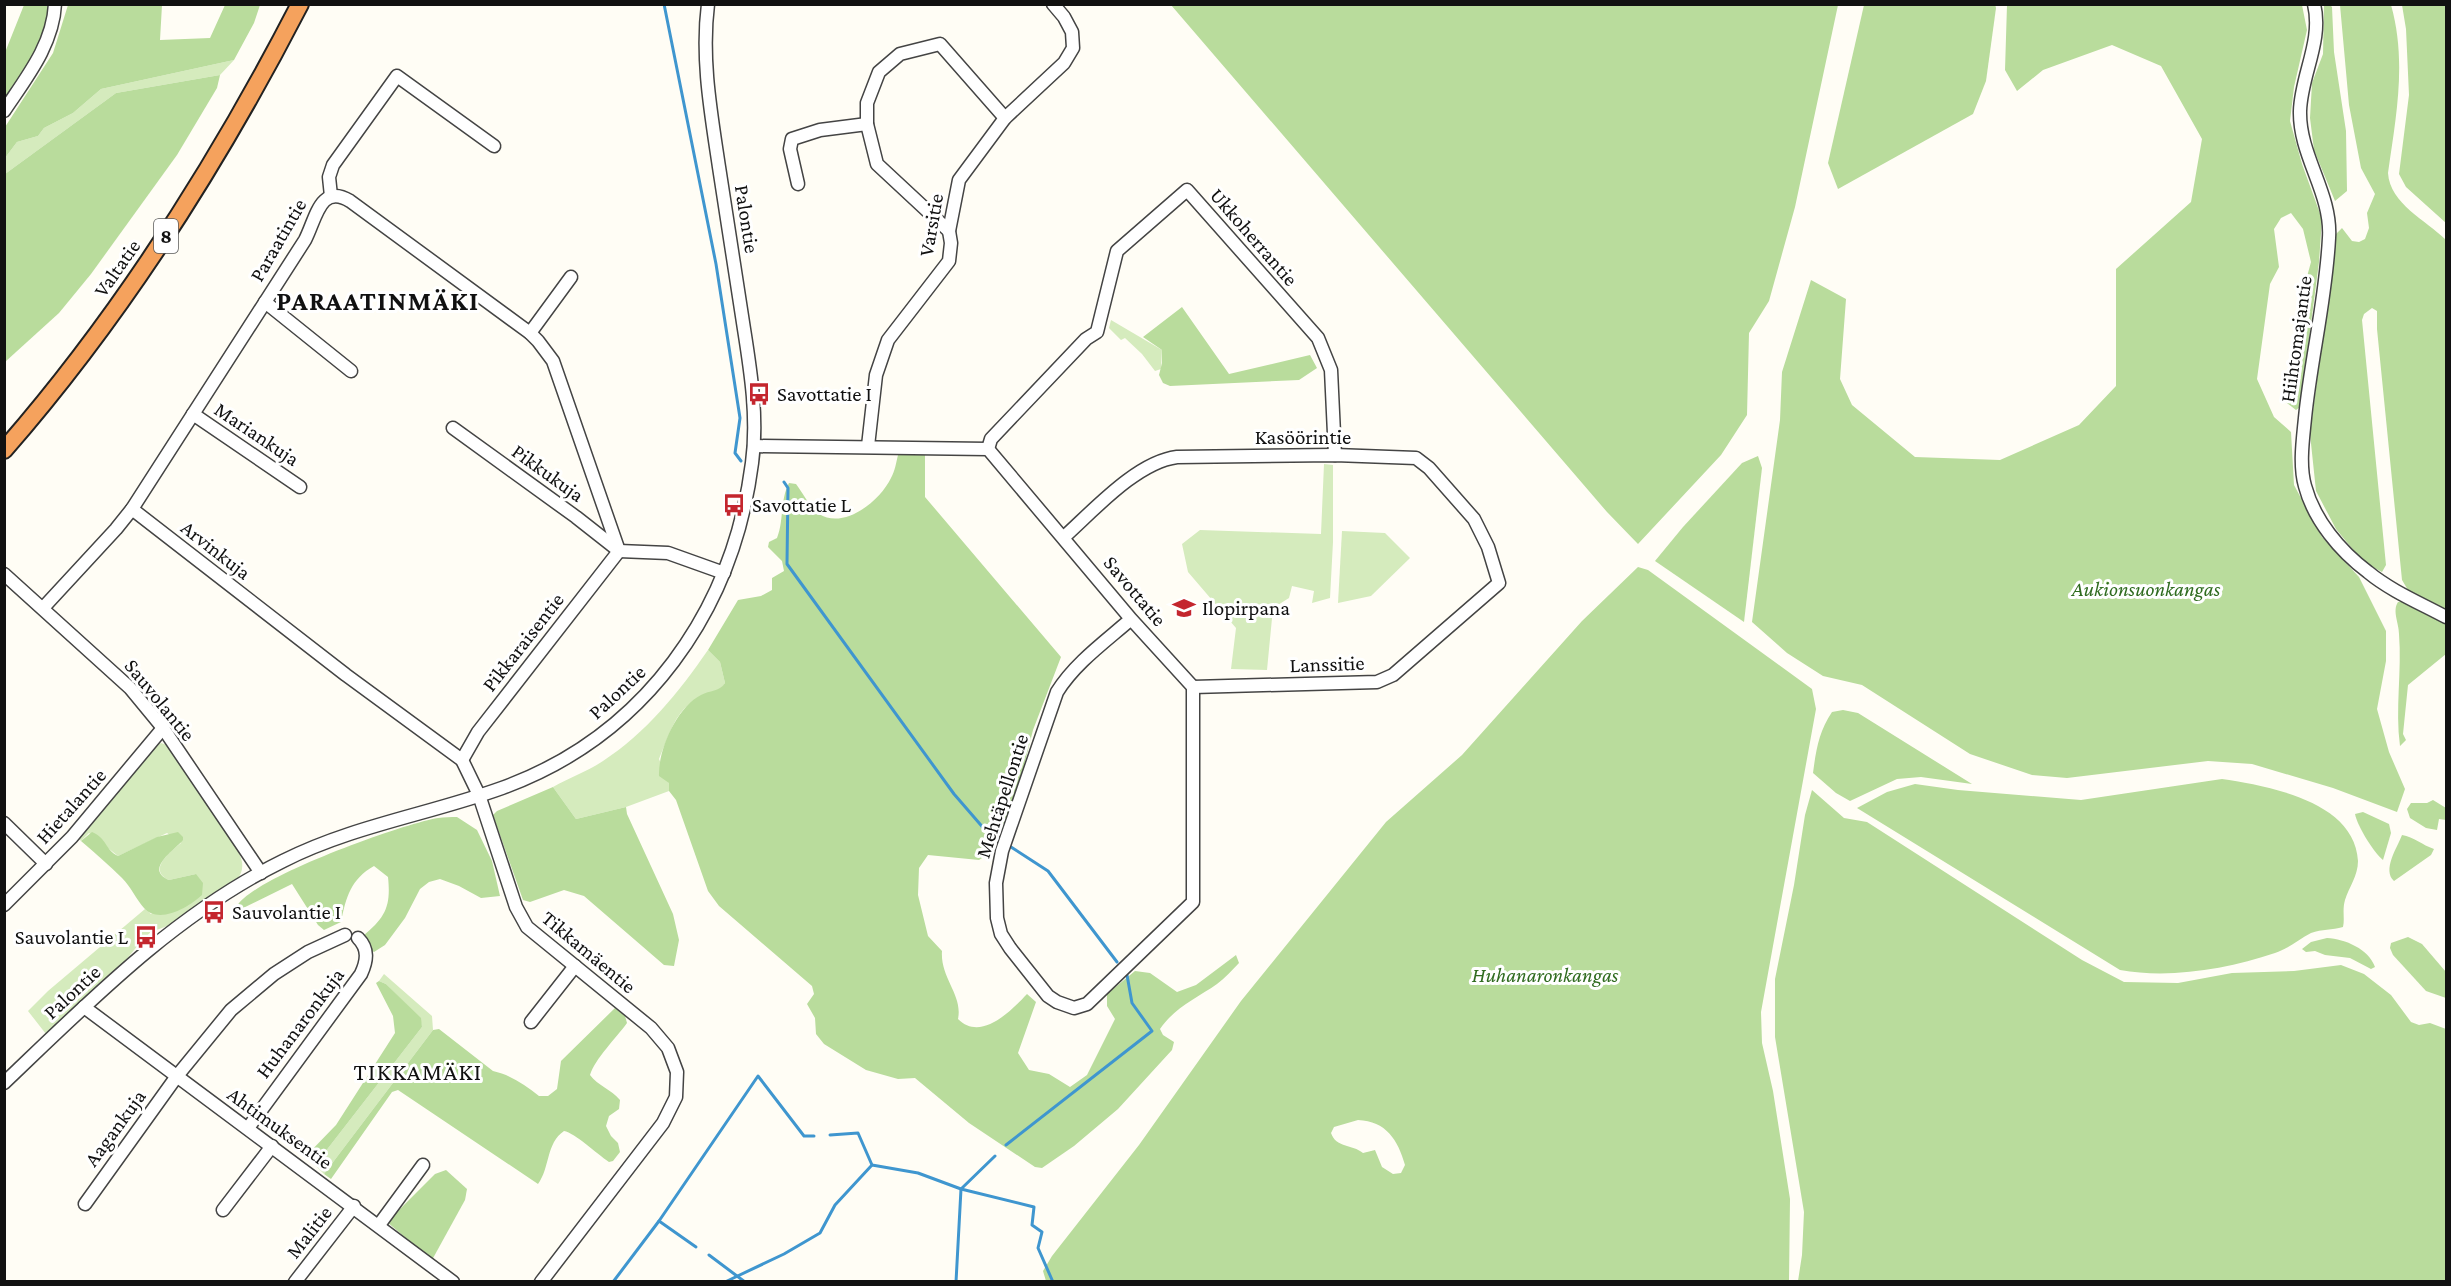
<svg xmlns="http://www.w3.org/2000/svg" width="2451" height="1286" viewBox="0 0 2451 1286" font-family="'Crimson Pro',serif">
	<rect width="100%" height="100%" fill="#fffdf5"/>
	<!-- green -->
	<g fill="#d5ebbd">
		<polygon points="234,60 220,75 116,93 5,174 5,158 17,142 38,136 44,128 73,113 101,89"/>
		<polygon points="1111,320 1162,350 1161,369 1155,371 1142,354 1125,338 1121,340 1109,328"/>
		<polygon points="1324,464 1333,465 1333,542 1330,598 1312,603 1314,591 1292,586 1289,598 1273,608 1267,670 1231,669 1236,628 1188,572 1182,544 1200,530 1321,534"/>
		<polygon points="1342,531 1385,533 1410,558 1371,596 1338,603"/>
		<path d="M708,650L720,662L725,683L721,689C676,703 676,720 659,759L669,783V791L626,807L576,819L553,787C569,778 588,771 603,761C646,733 679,692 708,650Z"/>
		<path d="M161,743L167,745C185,770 237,835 242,862C243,870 241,874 237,880L170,925L151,932L143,939L122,965L46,1034L28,1011L48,991L145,909L151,914L196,874L169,880C147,870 170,852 181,843L167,833L118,856L89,833L81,841L77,837L153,748Z"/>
		<polygon points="384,974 432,1016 433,1030 324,1174 315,1165 422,1027 420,1018 386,984 379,981"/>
	</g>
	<!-- forest -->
	<g fill="#b9dc9c" fill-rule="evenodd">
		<polygon points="24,5 50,5 44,37 5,101 4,55"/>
		<polygon points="68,5 162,5 160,40 210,38 225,5 260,5 254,23 234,60 101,89 73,113 44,128 38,136 17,142 5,158 5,127 53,53"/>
		<polygon points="1171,5 1838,5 1795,207 1769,301 1749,333 1747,415 1721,455 1638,544 1607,512"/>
		<polygon points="1864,5 1995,4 1996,8 1986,81 1973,114 1838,189 1828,163"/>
		<polygon points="2007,5 2302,5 2307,30 2294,87 2290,121 2302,164 2322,219 2319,262 2300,407 2296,410 2282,399 2281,386 2298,381 2295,337 2302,320 2305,284 2311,262 2303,229 2291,213 2281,218 2274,229 2279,267 2270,284 2257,379 2274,417 2291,432 2294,485 2322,537 2359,577 2386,631 2386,661 2377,709 2389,752 2405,789 2397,812 2333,788 2252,764 2208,761 2067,778 2032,775 1970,754 1862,685 1823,676 1787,653 1752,622 1780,420 1782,372 1811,280 1846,299 1840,379 1852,405 1915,457 2000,460 2079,425 2116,386 2116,269 2191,202 2202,139 2161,66 2112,45 2043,70 2017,91 2005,70"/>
		<polygon points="2324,5 2330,5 2332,7 2334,52 2346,131 2347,191 2335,201 2314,150 2310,118 2312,83 2323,54"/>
		<path d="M2340,5H2391C2407,61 2396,117 2388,173C2390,204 2426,220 2446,240V610L2408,590L2402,580L2377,329V311L2372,308L2364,314L2362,320L2386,565L2382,572L2363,562L2336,529L2316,491L2310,434L2336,234L2342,228L2352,241L2359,242L2365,239L2369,228L2367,213L2375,194L2361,168L2349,105Z"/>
		<polygon points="2402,5 2446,5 2446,223 2406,187 2399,174 2409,95 2406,29"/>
		<polygon points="220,75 217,88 177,155 91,274 59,313 5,362 5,174 116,93"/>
		<polygon points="1182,307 1229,374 1310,355 1317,368 1299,380 1170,386 1163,383 1159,375 1162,363 1162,350 1143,337"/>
		<path d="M898,455H925V497L1061,657L1033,730L1015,802L1005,828L998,831L993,851L979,860L928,855L919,868L918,895L928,936L942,951C940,978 963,995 958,1019C981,1042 1011,1011 1027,994L1036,1002L1018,1053L1029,1070L1049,1074L1070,1087L1087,1075L1115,1019L1107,1006V994L1135,971L1150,973L1177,992L1196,985L1236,955L1239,963C1232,970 1225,978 1217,984C1197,998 1174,1008 1160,1029L1163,1035L1174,1042L1172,1050L1118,1109L1074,1146L1042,1168L1035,1167L969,1123L915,1078L898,1079L866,1070L824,1044L816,1034L815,1018L807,1004L814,994L812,986L719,906L708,891L676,800L669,791V783L659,776C658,750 677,707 701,695C710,690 719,692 725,683L720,662L708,650L738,600L761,596L772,590V578L784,571L782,561L768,547L769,542L777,538C784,520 780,500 789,483L796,484C803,493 810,508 819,514C844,530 880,501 891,478C895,471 896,463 898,455Z"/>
		<polygon points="1758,456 1762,468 1744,622 1655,561 1683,527 1742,463"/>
		<path d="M1638,567L1648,570L1812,689L1816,709L1761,1012L1762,1043L1773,1091L1790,1199L1789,1281H1046L1043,1271L1052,1256L1139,1145L1241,1001L1386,822L1462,755L1582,621ZM1358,1120C1386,1121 1398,1140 1405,1165L1401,1173L1393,1174L1382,1167L1375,1150L1363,1153C1352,1144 1336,1148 1331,1133L1334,1127Z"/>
		<path d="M2398,602H2402L2446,623V654L2408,685L2403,734L2406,740L2400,746C2395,709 2402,671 2399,634C2399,623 2392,611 2398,602Z"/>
		<path d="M1843,710L1858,713L1972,784L1921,777L1897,779L1850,801L1836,793L1813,773C1816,750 1819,731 1832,712Z"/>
		<path d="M2222,779C2268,786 2355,801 2358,861C2358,876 2349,887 2345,900C2342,910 2345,919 2343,927C2332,930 2322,929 2311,933C2299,939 2288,949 2275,953C2227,969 2170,979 2120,970L1857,808L1887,792L1915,784L1958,790L2081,800Z"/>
		<polygon points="553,787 576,819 626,807 627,814 673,914 679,940 674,966 664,965 584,896 564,890 530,902 523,900 493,815 497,811"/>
		<polygon points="1812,790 1844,818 1867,822 2082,960 2124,982 2178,983 2232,973 2294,971 2341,965 2364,974 2391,995 2411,1022 2419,1025 2430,1023 2446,1029 2446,1281 1798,1281 1802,1255 1804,1212 1775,1037 1775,979 1794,885 1805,815"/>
		<polygon points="2433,800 2446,808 2446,820 2439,819 2437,830 2426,828 2410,818 2407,809 2411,803 2427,803"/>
		<path d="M2363,812L2389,824L2391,833L2383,860C2373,852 2357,825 2355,814Z"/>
		<path d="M457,817L477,830L492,861L500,896L481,898L459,886L440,879L429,882L420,889L405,918L385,945L374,952L369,949L363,936C386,917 391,906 388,877L374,866C351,879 346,897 341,922L324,930L318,925L292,884L239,910L237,906C254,877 402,824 438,818C444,817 451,817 457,817Z"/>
		<path d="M92,832C107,838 105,850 118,856L157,837L178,832L183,837V840C175,850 144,869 169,880L196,874L203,883L202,895C189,907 159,925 144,908C136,899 131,887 122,878C109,865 95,853 81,841Z"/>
		<path d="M2402,835C2414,837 2422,845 2434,849L2431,855L2394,881C2382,870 2397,848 2402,835Z"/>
		<polygon points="2408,937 2422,944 2446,972 2446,998 2426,991 2393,955 2390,948 2391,943"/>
		<path d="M2327,938C2345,939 2369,949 2375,967L2371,969L2350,958L2325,955L2315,951L2306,952L2302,949L2311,942Z"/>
		<polygon points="379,981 386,984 421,1018 422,1027 315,1165 305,1157 336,1125 395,1033 393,1016 376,983"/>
		<path d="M615,1008L625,1016L627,1023C616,1038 595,1059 590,1075C598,1086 611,1089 620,1100L619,1109L609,1116L606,1126L611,1136L618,1143L620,1152L613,1161L609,1162C597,1154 575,1133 564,1131C546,1143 550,1168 538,1184L398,1090L392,1092L331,1179L324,1174L433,1030L439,1029L493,1071C511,1075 525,1085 539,1096H548L557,1089L561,1061Z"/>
		<polygon points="446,1170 467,1189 465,1200 432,1260 387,1222 435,1174"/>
	</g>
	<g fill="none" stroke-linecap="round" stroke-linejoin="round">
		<!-- stream -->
		<g stroke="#3f96cf" stroke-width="3">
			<polyline points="664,4 716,264 740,418 735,453 741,461"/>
			<polyline points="784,482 788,488 787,564 954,794 986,831 997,838"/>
			<polyline points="1011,847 1048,871 1117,962"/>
			<polyline points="830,1135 858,1133 872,1165 918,1173 961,1189 1034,1207 1032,1225 1042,1232 1038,1248 1053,1282"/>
			<polyline points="1006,1145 1152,1031 1132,1003 1127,975"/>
			<polyline points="659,1221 696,1247"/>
			<polyline points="709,1255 745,1282"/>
			<polyline points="613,1282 659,1221 758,1076 804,1136 814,1136"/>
			<polyline points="725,1282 784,1254 820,1233 835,1205 872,1165"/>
			<polyline points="956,1282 961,1189 995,1156"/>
		</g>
		<!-- minor casing -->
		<g stroke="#444" stroke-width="15">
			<g id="minor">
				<path d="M2314,4C2323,41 2301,75 2300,111C2299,156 2332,193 2329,238C2326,299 2311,358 2305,418C2303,439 2299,465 2305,486C2314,520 2340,551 2368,572C2391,591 2420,603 2446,617"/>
				<path d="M4,111C26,78 53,45 55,4"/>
				<polyline points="798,184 790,149 792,139 820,130 867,124"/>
				<polyline points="331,196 329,177 333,165 397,76 494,146"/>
				<polyline points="949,231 877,164 867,124 867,103 879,72 900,54 940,44 1005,118"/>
				<polyline points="265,302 351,371"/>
				<polyline points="530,333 571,277"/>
				<polyline points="193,414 300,487"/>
				<polyline points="453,428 576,517 618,550"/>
				<path d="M754,446L988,449L1131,619L1193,687V902L1087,1004L1074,1008L1057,1002L1048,996L1010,948L1001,934L997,918L996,883L1002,851L1057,692C1075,663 1106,641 1131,619"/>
				<polyline points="868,446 876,375 888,340 949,261 951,243 949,231 959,180 1005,118 1064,63 1073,48 1072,32 1064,17 1053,4"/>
				<polyline points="988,449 991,439 1086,339 1097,332 1117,251 1187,190 1318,338 1331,370 1335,455"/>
				<polyline points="132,509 346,675 462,760 479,795 516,907 527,927 651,1028 668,1048 677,1072 676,1097 663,1123 541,1282"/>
				<path d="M1064,537C1094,510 1137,462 1177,457L1335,455L1416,458L1429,468L1474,519L1488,547L1499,583L1393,675L1377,682L1193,687"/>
				<polyline points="619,551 668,553 724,573"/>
				<polyline points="4,574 130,688 163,728 261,873"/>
				<path d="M43,608L116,529L132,509L305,240C316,219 320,183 350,201L530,333L538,341L553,361L619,551"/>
				<polyline points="462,760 478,732 619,551"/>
				<polyline points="4,823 46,864"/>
				<polyline points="4,905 72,837 163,728"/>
				<polyline points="84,1007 453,1282"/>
				<polyline points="531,1022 575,966"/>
				<path d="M4,1083C90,1001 175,914 283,861C352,826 430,814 502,788C645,736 733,611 752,463C758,419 751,373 744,329C736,275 727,221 719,167C711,113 701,59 708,4"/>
				<path d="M248,1128L361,974C367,961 369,949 358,938"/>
				<polyline points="85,1204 177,1076 231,1010 274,974 308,952 345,935"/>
				<polyline points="223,1210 272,1146"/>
				<polyline points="379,1225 423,1165"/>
				<polyline points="295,1282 354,1206"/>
			</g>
		</g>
		<!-- highway casing -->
		<g stroke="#222" stroke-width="20">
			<path id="highway" d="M4,450C122,315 218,163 300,4"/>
		</g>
		<!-- minor -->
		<use href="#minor" stroke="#fff" stroke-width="12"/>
		<!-- highway -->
		<use href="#highway" stroke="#f5a25d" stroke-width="16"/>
	</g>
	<!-- icons -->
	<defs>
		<g id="bus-bare" transform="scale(1.8)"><path d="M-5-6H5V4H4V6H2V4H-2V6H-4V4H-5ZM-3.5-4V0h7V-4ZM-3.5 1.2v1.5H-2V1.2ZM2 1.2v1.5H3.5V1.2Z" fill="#c4262e" stroke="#fff" stroke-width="2.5" paint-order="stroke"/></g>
		<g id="school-bare" transform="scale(1.8)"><path d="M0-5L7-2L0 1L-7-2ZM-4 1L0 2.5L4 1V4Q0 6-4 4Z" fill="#c4262e" stroke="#fff" stroke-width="2.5" paint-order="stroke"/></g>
	</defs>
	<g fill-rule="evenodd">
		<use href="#bus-bare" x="759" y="394"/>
		<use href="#bus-bare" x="734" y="505"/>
		<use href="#school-bare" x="1184" y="608"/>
		<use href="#bus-bare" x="214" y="912"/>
		<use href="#bus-bare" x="146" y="937"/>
	</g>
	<g text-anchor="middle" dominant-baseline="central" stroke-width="6" stroke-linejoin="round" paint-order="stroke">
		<!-- shield labels -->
		<rect fill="#fff" stroke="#585858" stroke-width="1.5" x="154" y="219" width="24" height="34" rx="4.5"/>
		<g font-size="20" font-weight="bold" fill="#111">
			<text x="166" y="236">8</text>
		</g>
		<!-- street labels -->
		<g font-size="21" fill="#111" stroke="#fff">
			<text transform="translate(747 219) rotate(81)">Palontie</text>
			<text transform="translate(931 225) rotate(-80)">Varsitie</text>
			<text transform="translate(1254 237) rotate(49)">Ukkoherrantie</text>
			<text transform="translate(278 240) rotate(-60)">Paraatintie</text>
			<text transform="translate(117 268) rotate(-55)">Valtatie</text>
			<text transform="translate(2296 339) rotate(-82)">Hiihtomajantie</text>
			<text transform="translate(257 434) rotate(34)">Mariankuja</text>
			<text x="1303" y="437">Kasöörintie</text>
			<text transform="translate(548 473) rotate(36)">Pikkukuja</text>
			<text transform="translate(216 550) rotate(38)">Arvinkuja</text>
			<text transform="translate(1135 591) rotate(50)">Savottatie</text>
			<text transform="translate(523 642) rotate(-52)">Pikkaraisentie</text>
			<text transform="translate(1327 664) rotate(-2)">Lanssitie</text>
			<text transform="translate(617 692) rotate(-43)">Palontie</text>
			<text transform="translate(160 700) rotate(51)">Sauvolantie</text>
			<text transform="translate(1002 796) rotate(-72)">Mehtäpellontie</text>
			<text transform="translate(71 806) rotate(-48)">Hietalantie</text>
			<text transform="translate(589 952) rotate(40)">Tikkamäentie</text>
			<text transform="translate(72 992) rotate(-43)">Palontie</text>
			<text transform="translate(300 1023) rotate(-53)">Huhanaronkuja</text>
			<text transform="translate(115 1128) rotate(-54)">Aagankuja</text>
			<text transform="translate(280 1128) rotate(36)">Ahtimuksentie</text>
			<text transform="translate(309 1232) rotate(-52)">Malitie</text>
		</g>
		<!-- poi labels -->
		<g font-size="21" fill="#111" stroke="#fff" text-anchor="start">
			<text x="777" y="394">Savottatie I</text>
			<text x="752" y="505">Savottatie L</text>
			<text x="1202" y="608">Ilopirpana</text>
			<text x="232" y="912">Sauvolantie I</text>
			<text x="128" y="937" text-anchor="end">Sauvolantie L</text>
		</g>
		<!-- park labels -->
		<g font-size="21" font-style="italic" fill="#2f6b1f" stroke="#fff">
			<text x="2146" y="589">Aukionsuonkangas</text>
			<text x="1545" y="975">Huhanaronkangas</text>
		</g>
		<!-- quarter labels -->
		<g font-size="24" letter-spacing="1.5" fill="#111" stroke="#fff">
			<text x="418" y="1071">TIKKAMÄKI</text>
		</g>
		<!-- district labels -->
		<g font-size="27" font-weight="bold" letter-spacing="1.5" fill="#111" stroke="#fff">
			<text x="378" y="301">PARAATINMÄKI</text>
		</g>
	</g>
	<!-- border -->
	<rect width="2451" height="1286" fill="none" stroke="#111111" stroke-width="12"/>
</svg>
